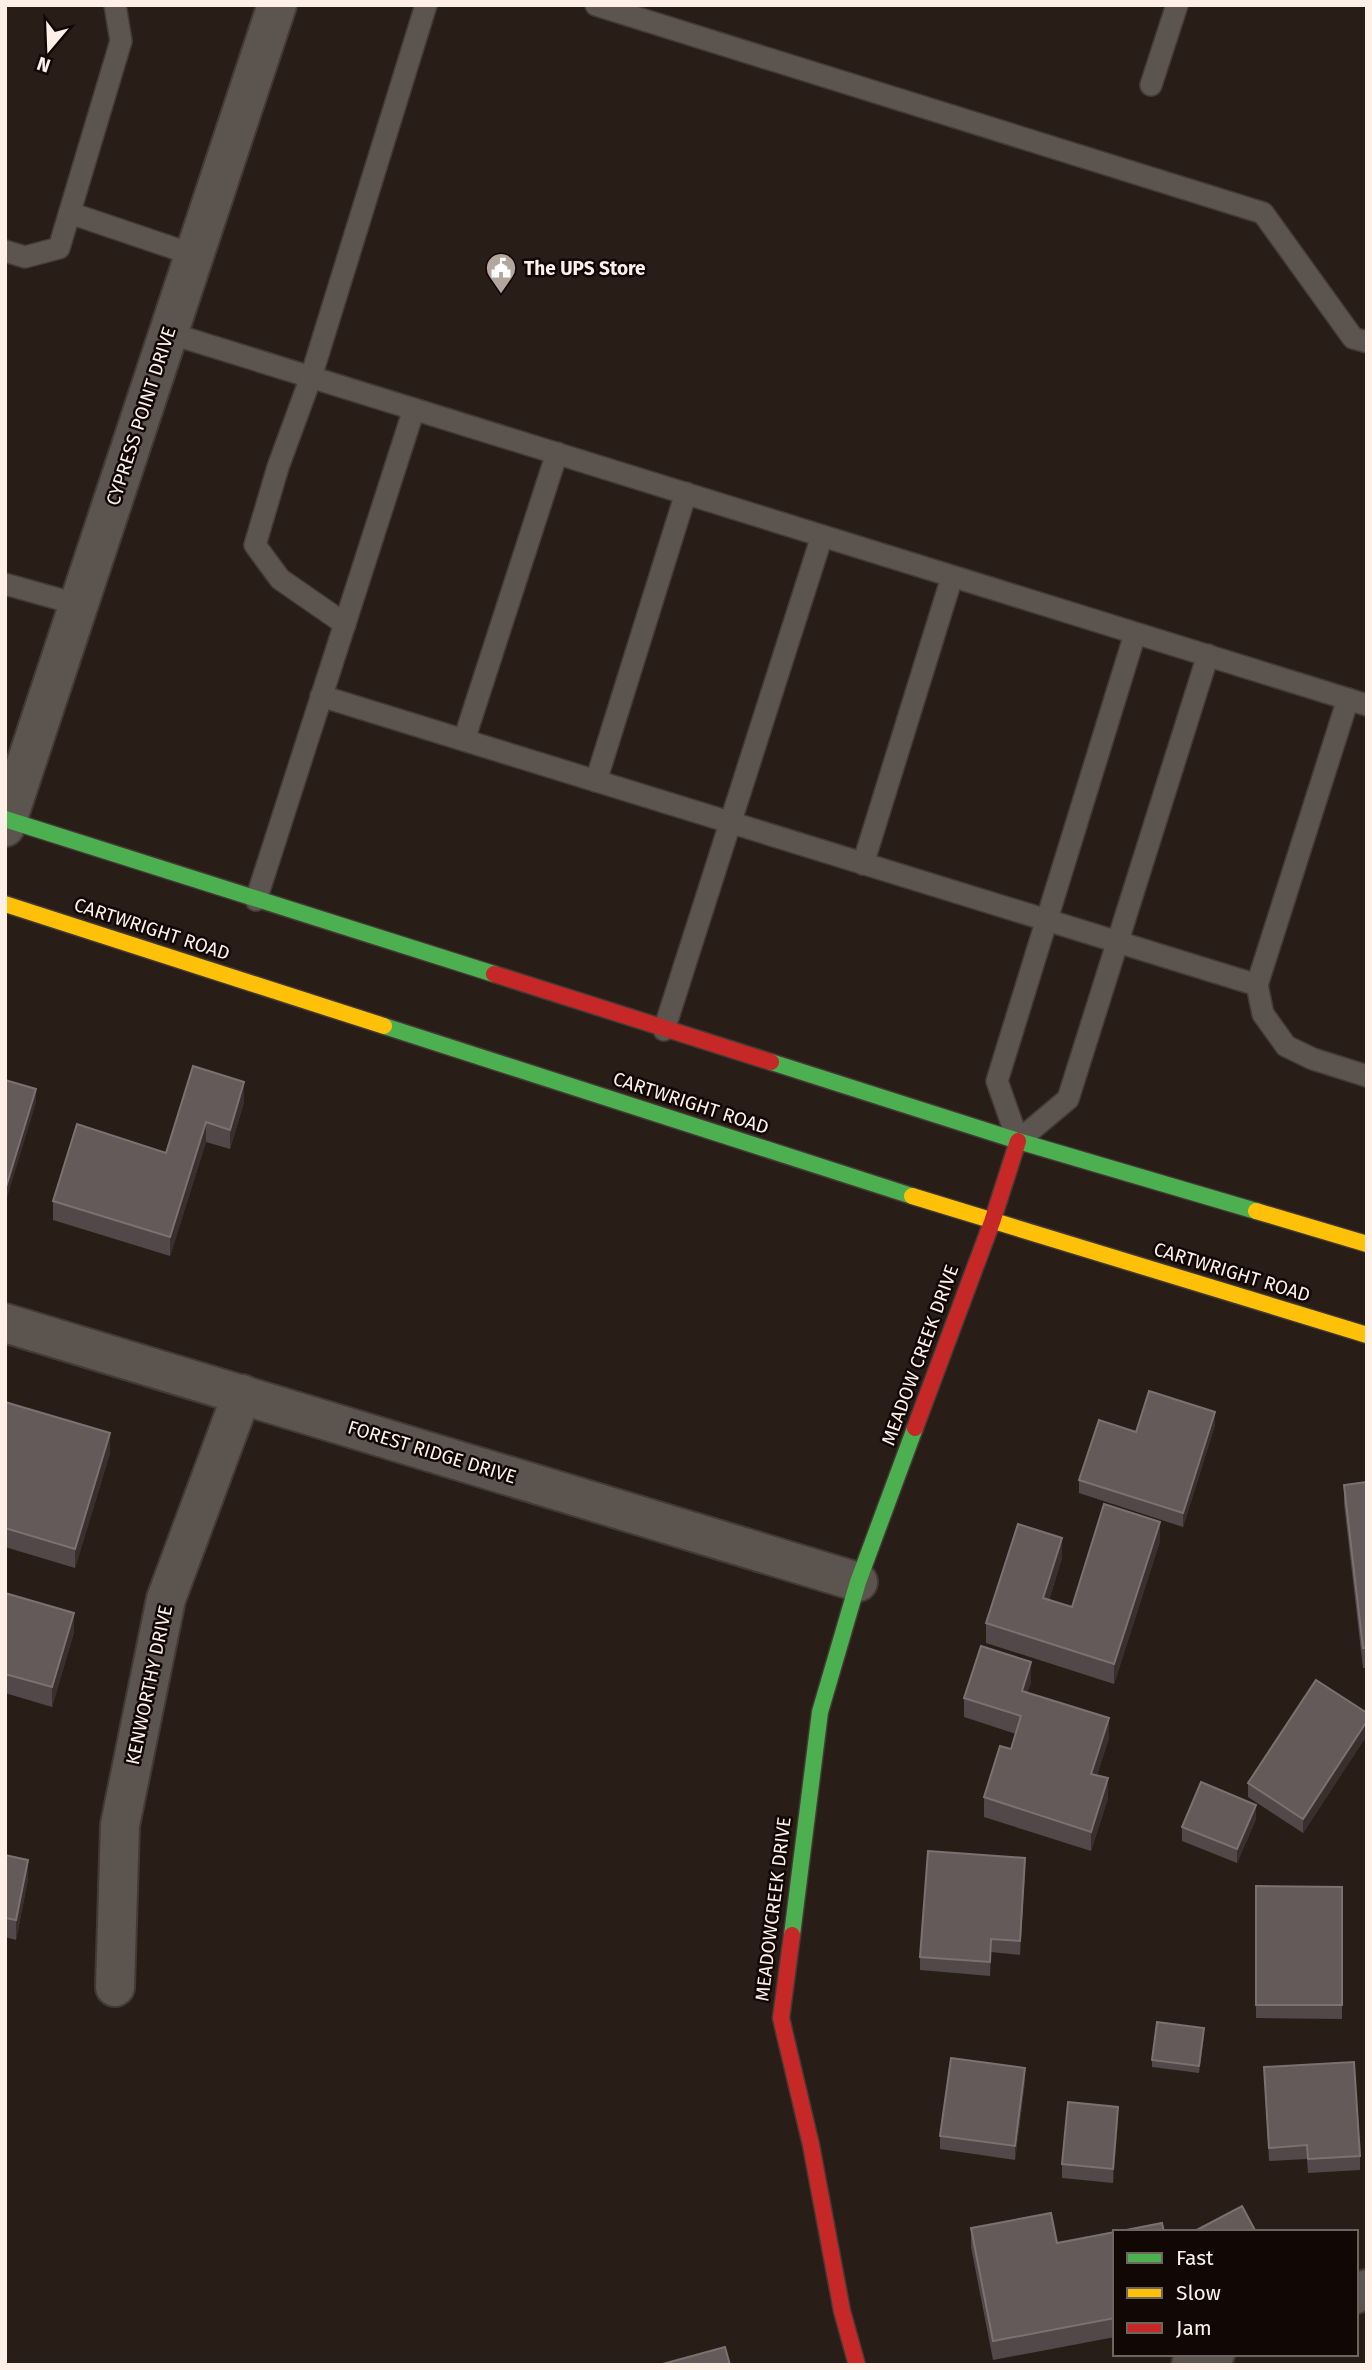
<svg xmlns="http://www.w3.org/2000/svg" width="1372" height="2370" viewBox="0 0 1372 2370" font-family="'Fira Sans',sans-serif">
	<rect width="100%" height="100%" fill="#291d17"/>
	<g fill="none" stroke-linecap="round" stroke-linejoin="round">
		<!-- lane casing -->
		<g stroke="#443a35" stroke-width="24">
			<g id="lane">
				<polyline points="596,5 1263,213 1353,338 1367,342"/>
				<polyline points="1151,85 1177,5"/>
				<polyline points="70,213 194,255"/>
				<polyline points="5,251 25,257 59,248 121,41 115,5"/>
				<polyline points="169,333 1367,705"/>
				<polyline points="5,584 80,605"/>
				<polyline points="345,624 280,579 255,545 278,467 311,377 426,5"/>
				<polyline points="1135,634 997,1081 1018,1141 1068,1099 1208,655"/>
				<polyline points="321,696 1257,985 1263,1014 1286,1046 1313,1059 1367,1076"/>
				<polyline points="464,740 557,453"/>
				<polyline points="596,781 686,493"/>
				<polyline points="863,864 952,577"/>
				<polyline points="256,900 414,409"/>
				<polyline points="1257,985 1348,699"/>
				<polyline points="664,1030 822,536"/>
			</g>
		</g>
		<!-- street casing -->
		<g stroke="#443a35" stroke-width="42">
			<g id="street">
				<polyline points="5,827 277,5"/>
				<polyline points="5,1323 858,1582"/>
				<polyline points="115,1987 120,1825 166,1599 242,1394"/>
				<polyline points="1356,2294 1367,2289"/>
				<polyline points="1191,2365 1215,2354"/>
			</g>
		</g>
		<!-- fast casing -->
		<g stroke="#443a35" stroke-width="19">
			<g id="fast">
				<polyline points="5,819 494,974"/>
				<polyline points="384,1026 912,1196"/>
				<polyline points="771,1062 1018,1141 1256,1211"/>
				<polyline points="792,1935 820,1712 858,1582 915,1428"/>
			</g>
		</g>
		<!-- slow casing -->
		<g stroke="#443a35" stroke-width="19">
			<g id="slow">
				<polyline points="5,904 384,1026"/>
				<polyline points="912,1196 1367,1335"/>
				<polyline points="1256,1211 1367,1244"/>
			</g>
		</g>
		<!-- jam casing -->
		<g stroke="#443a35" stroke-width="19">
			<g id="jam">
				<polyline points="494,974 771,1062"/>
				<polyline points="915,1428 992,1222 1018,1141"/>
				<polyline points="792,1935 781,2018 811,2145 842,2311 857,2365"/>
			</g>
		</g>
		<!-- lane -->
		<use href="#lane" stroke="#5c544f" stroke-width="21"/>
		<!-- street -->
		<use href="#street" stroke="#5c544f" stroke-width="38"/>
		<!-- fast -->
		<use href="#fast" stroke="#4caf50" stroke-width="16"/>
		<!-- slow -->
		<use href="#slow" stroke="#ffc107" stroke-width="16"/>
		<!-- jam -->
		<use href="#jam" stroke="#c62828" stroke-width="16"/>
	</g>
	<!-- wall -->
	<g fill="#524849">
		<polygon points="244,1082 244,1102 230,1149 206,1142 170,1256 53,1220 53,1201 166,1153"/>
		<polygon points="5,1402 110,1453 75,1568 5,1547"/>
		<polygon points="1215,1425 1183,1527 1079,1493 1079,1480 1136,1432"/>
		<polygon points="1367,1482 1367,1668 1363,1668 1344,1504 1344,1485"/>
		<polygon points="1160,1541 1114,1684 986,1643 986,1623 1062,1558 1049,1600 1072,1607"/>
		<polygon points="5,1593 74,1632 52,1707 5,1693"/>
		<polygon points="1031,1682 1027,1692 1109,1738 1097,1775 1108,1798 1091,1851 984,1817 984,1797 1011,1749 1016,1734 964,1717 964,1698"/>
		<polygon points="1367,1713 1367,1735 1303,1833 1248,1797 1248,1783"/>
		<polygon points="1256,1819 1237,1863 1182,1841 1182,1827"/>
		<polygon points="5,1855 28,1879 16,1940 5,1937"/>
		<polygon points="1025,1872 1020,1955 991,1952 990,1976 920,1970 920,1957"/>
		<polygon points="1256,1886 1342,1887 1342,2019 1256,2018"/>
		<polygon points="1204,2035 1199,2073 1152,2067 1152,2060"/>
		<polygon points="1264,2067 1360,2156 1360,2170 1308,2173 1307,2159 1269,2161"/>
		<polygon points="1025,2082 1015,2160 940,2149 940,2136"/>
		<polygon points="1118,2120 1113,2183 1062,2178 1062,2164"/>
		<polygon points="971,2228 1057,2243 1115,2232 1115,2337 993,2360 971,2247"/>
	</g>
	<!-- shaded-wall -->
	<g fill="#3a2f2e">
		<polygon points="244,1082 244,1102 230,1149 230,1130"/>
		<polygon points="36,1089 36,1103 6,1201 6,1187"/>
		<polygon points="206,1122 206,1142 170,1256 170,1237"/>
		<polygon points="1215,1412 1215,1425 1183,1527 1183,1513"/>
		<polygon points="110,1433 110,1453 75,1568 75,1549"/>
		<polygon points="1160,1522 1160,1541 1114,1684 1114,1664"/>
		<polygon points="1062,1538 1062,1558 1043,1618 1043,1598"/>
		<polygon points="74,1613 74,1632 52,1707 52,1687"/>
		<polygon points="1031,1662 1031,1682 1022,1710 1022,1691"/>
		<polygon points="1109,1718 1109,1738 1091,1793 1091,1774"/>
		<polygon points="1367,1721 1367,1735 1303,1833 1303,1819"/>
		<polygon points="1108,1778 1108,1798 1091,1851 1091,1832"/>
		<polygon points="1256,1805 1256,1819 1237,1863 1237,1849"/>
		<polygon points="1025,1858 1025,1872 1020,1955 1020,1941"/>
		<polygon points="28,1860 28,1879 16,1940 16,1920"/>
		<polygon points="1204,2028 1204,2035 1199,2073 1199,2066"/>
		<polygon points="1025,2068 1025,2082 1015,2160 1015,2146"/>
		<polygon points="1118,2107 1118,2120 1113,2183 1113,2169"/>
	</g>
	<!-- building -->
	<g fill="#645a5a" stroke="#7c7170" stroke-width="2">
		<polygon points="193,1066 244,1082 230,1130 206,1122 170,1237 53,1201 77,1124 166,1153"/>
		<polygon points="5,1080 36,1089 6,1187 5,1187"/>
		<polygon points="1149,1391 1215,1412 1183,1513 1079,1480 1099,1420 1136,1432"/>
		<polygon points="5,1402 110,1433 75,1549 5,1528"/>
		<polygon points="1367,1482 1367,1648 1363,1648 1344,1485"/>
		<polygon points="1104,1504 1160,1522 1114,1664 986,1623 1018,1524 1062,1538 1043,1598 1072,1607"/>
		<polygon points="5,1593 74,1613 52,1687 5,1674"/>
		<polygon points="981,1646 1031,1662 1022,1691 1109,1718 1091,1774 1108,1778 1091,1832 984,1797 1000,1746 1011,1749 1021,1716 964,1698"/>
		<polygon points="1316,1680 1367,1713 1367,1721 1303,1819 1248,1783"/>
		<polygon points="1201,1782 1256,1805 1237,1849 1182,1827"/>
		<polygon points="928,1851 1025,1858 1020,1941 991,1939 990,1962 920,1957"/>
		<polygon points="5,1855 28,1860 16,1920 5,1918"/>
		<polygon points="1256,1886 1342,1887 1342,2005 1256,2005"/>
		<polygon points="1157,2022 1204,2028 1199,2066 1152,2060"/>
		<polygon points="951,2058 1025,2068 1015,2146 940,2136"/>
		<polygon points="1354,2062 1360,2156 1308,2159 1307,2145 1269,2148 1264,2067"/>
		<polygon points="1068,2102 1118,2107 1113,2169 1062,2164"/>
		<polygon points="1242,2206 1256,2232 1193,2232"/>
		<polygon points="1051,2213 1057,2243 1115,2232 1115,2318 993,2341 971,2228"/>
		<polygon points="1162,2223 1164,2232 1116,2232"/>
		<polygon points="725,2347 730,2365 659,2365"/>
	</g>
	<!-- icons -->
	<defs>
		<g id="civic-pin" transform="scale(1.575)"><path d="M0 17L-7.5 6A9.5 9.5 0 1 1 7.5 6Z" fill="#b3a69e" stroke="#110805"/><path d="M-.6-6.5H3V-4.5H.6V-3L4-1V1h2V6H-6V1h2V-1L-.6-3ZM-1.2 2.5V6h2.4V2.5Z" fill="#fff"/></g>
	</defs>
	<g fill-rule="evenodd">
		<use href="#civic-pin" x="501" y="268"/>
	</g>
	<g text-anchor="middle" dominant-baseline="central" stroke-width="5" stroke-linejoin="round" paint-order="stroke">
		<!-- poi labels -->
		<g font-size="19" font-weight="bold" fill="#feefe7" stroke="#110805" text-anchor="start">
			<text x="524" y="268">The UPS Store</text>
		</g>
		<!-- street labels -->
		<g font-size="19" fill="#feefe7" stroke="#110805">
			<text transform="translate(141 416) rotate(-72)">CYPRESS POINT DRIVE</text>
			<text transform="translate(152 929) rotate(18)">CARTWRIGHT ROAD</text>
			<text transform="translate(691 1103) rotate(18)">CARTWRIGHT ROAD</text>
			<text transform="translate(1232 1272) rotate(17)">CARTWRIGHT ROAD</text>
			<text transform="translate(920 1355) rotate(-70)">MEADOW CREEK DRIVE</text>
			<text transform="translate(432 1452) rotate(17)">FOREST RIDGE DRIVE</text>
			<text transform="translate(149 1685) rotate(-78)">KENWORTHY DRIVE</text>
			<text transform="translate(773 1909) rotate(-83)">MEADOWCREEK DRIVE</text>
		</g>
	</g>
	<!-- border -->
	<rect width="1372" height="2370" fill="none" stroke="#feefe7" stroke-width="14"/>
	<!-- legend -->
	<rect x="1113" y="2230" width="245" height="126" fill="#110805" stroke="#70645f" stroke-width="2"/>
	<rect x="1127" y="2253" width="35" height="10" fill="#4caf50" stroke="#70645f" stroke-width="2"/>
	<text x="1176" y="2265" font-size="21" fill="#feefe7">Fast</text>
	<rect x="1127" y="2288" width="35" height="10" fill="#ffc107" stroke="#70645f" stroke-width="2"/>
	<text x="1176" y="2300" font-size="21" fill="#feefe7">Slow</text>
	<rect x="1127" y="2323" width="35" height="10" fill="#c62828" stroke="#70645f" stroke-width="2"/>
	<text x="1176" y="2335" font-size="21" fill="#feefe7">Jam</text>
	<!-- north arrow -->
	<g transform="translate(49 49) rotate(199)" stroke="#110805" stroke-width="5" paint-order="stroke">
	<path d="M0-5L12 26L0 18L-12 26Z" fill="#feefe7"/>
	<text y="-10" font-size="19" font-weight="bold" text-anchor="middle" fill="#feefe7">N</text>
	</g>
</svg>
